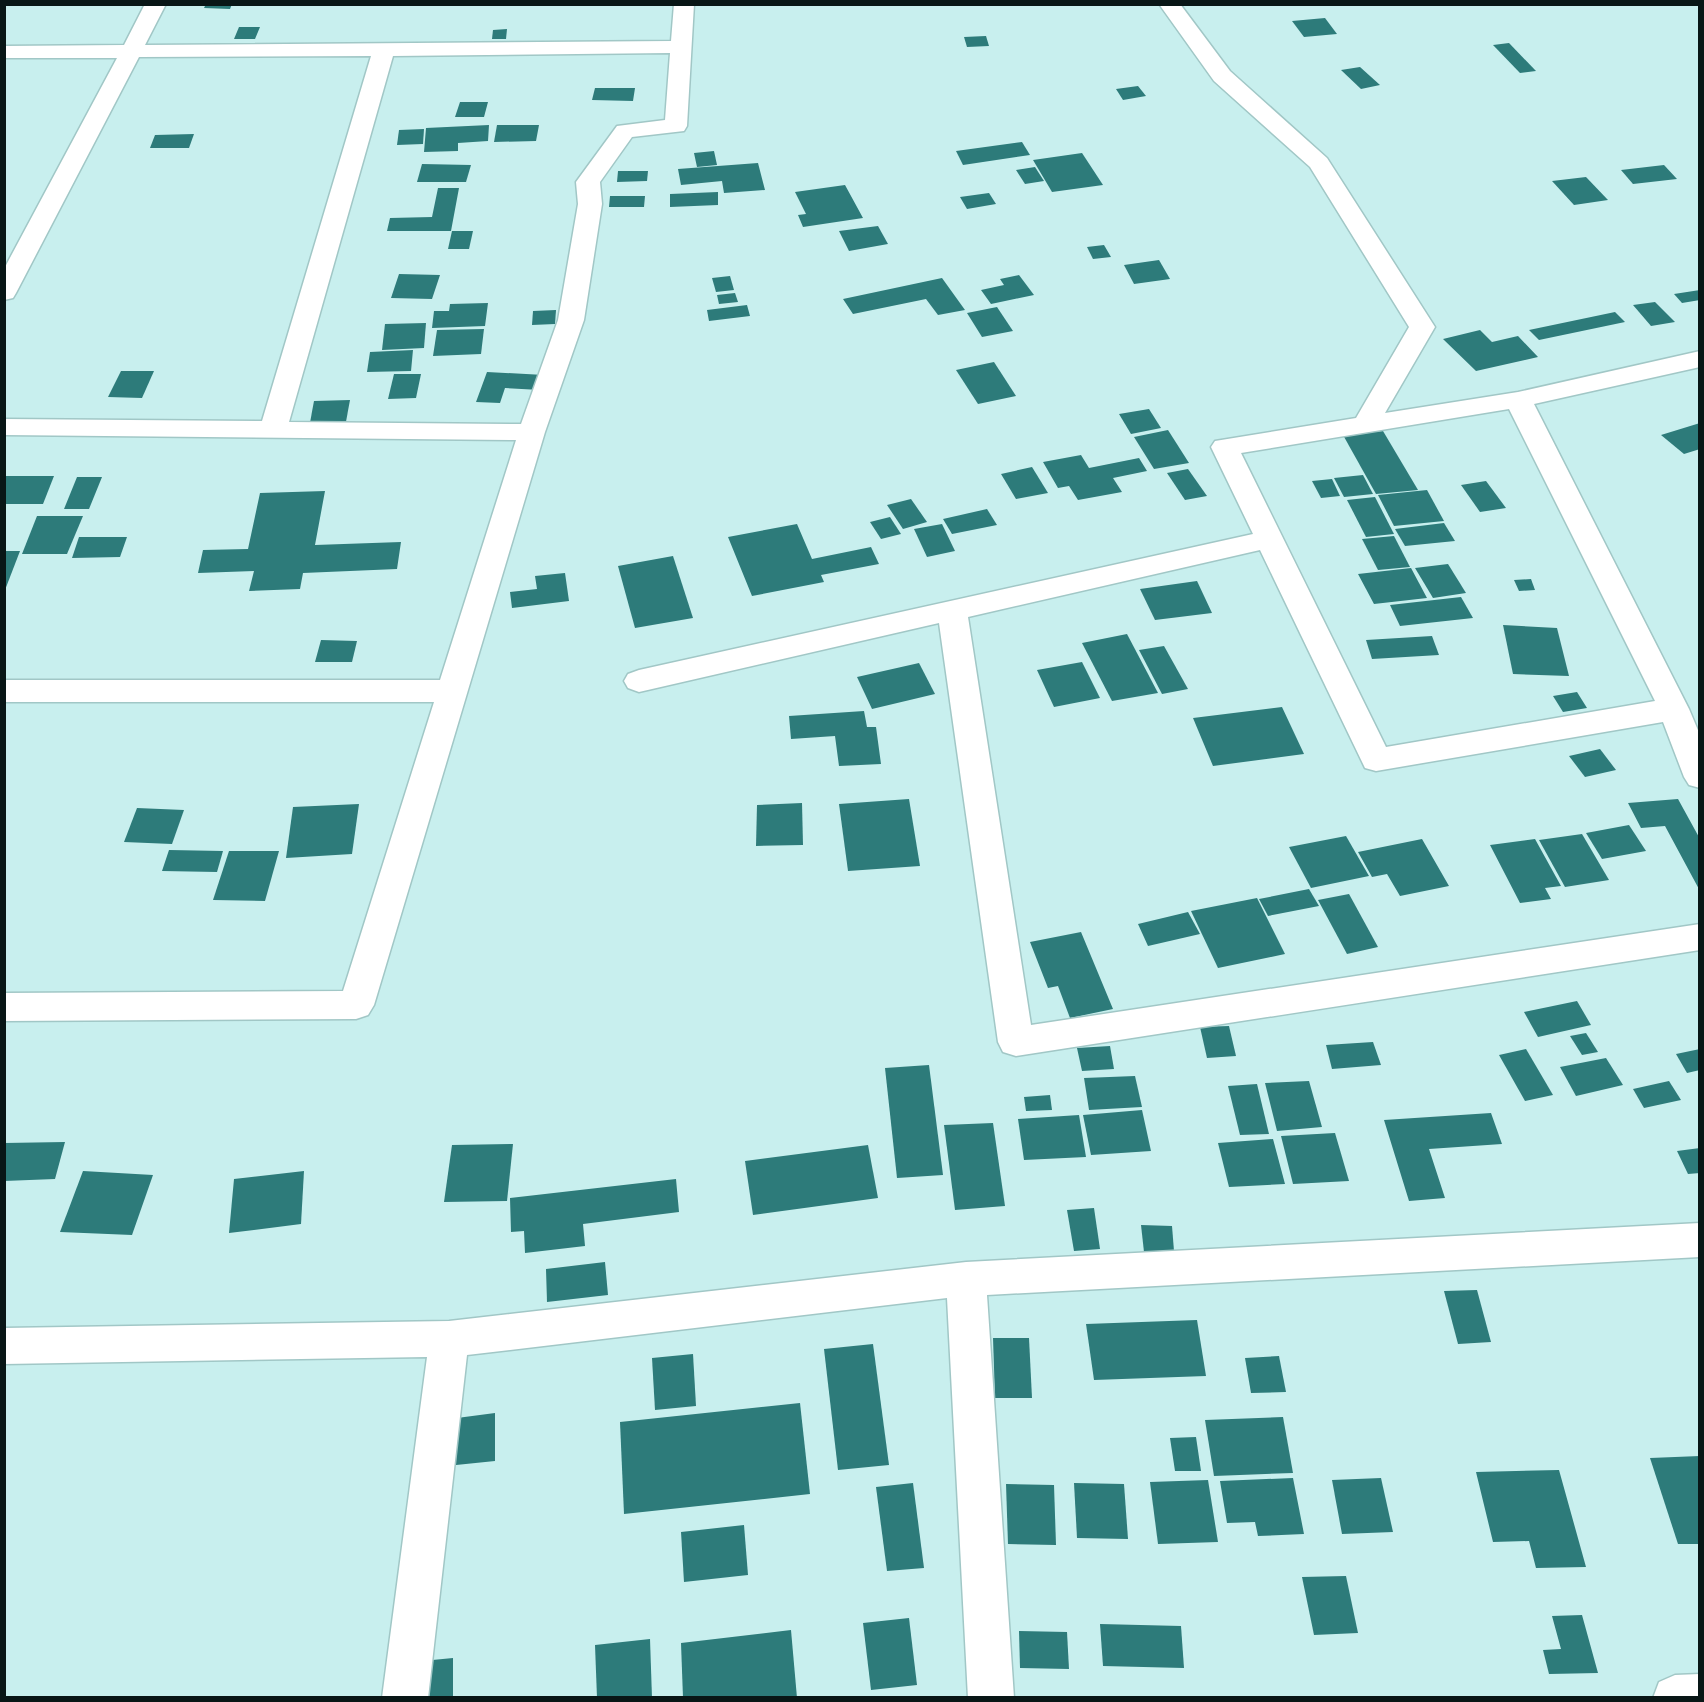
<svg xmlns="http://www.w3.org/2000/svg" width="1704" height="1702" viewBox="0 0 1704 1702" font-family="'Exo 2',sans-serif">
	<rect width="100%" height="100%" fill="#c8efee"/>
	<!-- building -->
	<g fill="#2d7b7a">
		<polygon points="206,4 232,4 230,9 204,8"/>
		<polygon points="1325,18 1337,34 1304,37 1292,21"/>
		<polygon points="239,27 260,27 255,39 234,39"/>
		<polygon points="507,29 506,39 492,39 493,30"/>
		<polygon points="986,36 989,46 967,47 964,37"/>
		<polygon points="1509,43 1536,71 1520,73 1493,45"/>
		<polygon points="1360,67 1380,85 1361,89 1341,70"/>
		<polygon points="1138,86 1146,96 1123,100 1116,89"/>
		<polygon points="595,88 635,88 633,101 592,100"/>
		<polygon points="460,102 488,102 484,117 455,117"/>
		<polygon points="489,125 488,141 458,143 458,151 424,152 426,128"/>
		<polygon points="497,125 539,125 536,141 494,142"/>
		<polygon points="424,129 423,144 397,145 399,130"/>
		<polygon points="194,134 189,148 150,148 155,135"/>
		<polygon points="1022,142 1030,155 963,165 956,151"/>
		<polygon points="714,151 717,165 697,167 694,153"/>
		<polygon points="1082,153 1103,185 1052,192 1033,160"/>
		<polygon points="758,163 765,190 724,193 722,181 681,185 678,169"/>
		<polygon points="422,164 471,165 466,182 417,182"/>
		<polygon points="1664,165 1677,179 1633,184 1621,170"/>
		<polygon points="1035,167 1044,181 1025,184 1016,170"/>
		<polygon points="618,171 648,171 647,181 617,182"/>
		<polygon points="1586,177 1608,200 1574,205 1552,181"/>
		<polygon points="845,185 863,218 803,227 798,215 806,214 795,192"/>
		<polygon points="438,188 459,188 451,231 387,231 390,218 432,217"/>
		<polygon points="718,192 718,205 670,207 670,194"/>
		<polygon points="989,193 996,204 967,209 960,197"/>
		<polygon points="610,196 645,196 644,207 609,207"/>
		<polygon points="878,226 888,244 849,251 839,231"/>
		<polygon points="452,231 473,231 469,249 448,249"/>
		<polygon points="1104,245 1111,257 1093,259 1087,247"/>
		<polygon points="1159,260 1170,279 1134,284 1124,265"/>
		<polygon points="399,274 440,275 432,299 391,298"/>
		<polygon points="1019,275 1034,295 991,304 981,290 1004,285 1000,279"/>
		<polygon points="730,276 734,290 716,292 712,278"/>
		<polygon points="942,278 965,310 938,315 926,299 853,314 843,299"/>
		<polygon points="1700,290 1700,300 1682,303 1674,294"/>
		<polygon points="735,293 738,302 719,304 717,295"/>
		<polygon points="1655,302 1675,322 1651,326 1633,305"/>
		<polygon points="488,303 485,326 432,328 434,311 449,311 450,304"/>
		<polygon points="747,305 750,316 709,321 707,310"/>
		<polygon points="997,307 1013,331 982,337 967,313"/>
		<polygon points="556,310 555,324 532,325 533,311"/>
		<polygon points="1615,312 1625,322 1539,340 1529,330"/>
		<polygon points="426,323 424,348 382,350 385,324"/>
		<polygon points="484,329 481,354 433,356 437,330"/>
		<polygon points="1480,330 1492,342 1518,336 1538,357 1476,371 1443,339"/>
		<polygon points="413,350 411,371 367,372 370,352"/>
		<polygon points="994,362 1016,396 978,404 956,370"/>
		<polygon points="121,371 154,371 142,398 108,397"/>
		<polygon points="487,372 544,375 540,390 505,388 500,403 476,402"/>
		<polygon points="394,374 421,374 416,398 388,399"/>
		<polygon points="350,400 345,427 309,428 314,401"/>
		<polygon points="1149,409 1161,428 1131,434 1119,414"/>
		<polygon points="1700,423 1700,449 1684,454 1661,435"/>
		<polygon points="1168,430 1189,463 1154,469 1134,437"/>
		<polygon points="1383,431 1418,490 1376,494 1343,435"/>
		<polygon points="1081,455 1089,468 1139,458 1147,471 1113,478 1122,492 1078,500 1069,486 1058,488 1043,462"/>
		<polygon points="1032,467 1048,493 1016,499 1001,474"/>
		<polygon points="1188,469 1207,496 1185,500 1167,473"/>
		<polygon points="1363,475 1373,494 1344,497 1334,478"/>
		<polygon points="5,476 54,476 43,504 4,504"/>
		<polygon points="77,477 102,477 89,509 64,509"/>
		<polygon points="1332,479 1340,496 1321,498 1312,481"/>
		<polygon points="1486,481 1506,508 1480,512 1461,485"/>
		<polygon points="1427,490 1444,521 1394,526 1378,495"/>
		<polygon points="325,491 315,545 401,542 397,569 303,573 300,589 249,591 254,571 198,573 203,550 248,549 260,493"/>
		<polygon points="1375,497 1394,534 1366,537 1347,500"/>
		<polygon points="911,499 927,522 903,529 887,505"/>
		<polygon points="987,509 997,525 952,534 943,519"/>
		<polygon points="37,516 83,516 67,554 22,554"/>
		<polygon points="890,517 901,534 881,539 870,522"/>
		<polygon points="1444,523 1455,541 1405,546 1395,529"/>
		<polygon points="797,524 812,559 871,547 879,564 821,575 824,582 752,596 728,537"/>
		<polygon points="942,524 955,551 927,557 914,529"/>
		<polygon points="1394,536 1410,567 1378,570 1362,539"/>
		<polygon points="79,537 127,537 120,557 72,558"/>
		<polygon points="4,551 20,551 5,590 4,590"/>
		<polygon points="673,556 693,618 635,628 618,566"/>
		<polygon points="1448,564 1466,593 1433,598 1415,568"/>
		<polygon points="1411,568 1427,598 1374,604 1358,574"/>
		<polygon points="565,573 569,601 512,608 510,592 537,589 535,576"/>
		<polygon points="1531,579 1535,590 1519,591 1514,580"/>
		<polygon points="1197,581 1212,613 1155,620 1140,589"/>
		<polygon points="1461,597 1473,618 1400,626 1390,605"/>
		<polygon points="1503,625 1557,628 1569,676 1513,674"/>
		<polygon points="1127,634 1158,693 1112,701 1082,643"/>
		<polygon points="1432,636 1439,655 1372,659 1366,640"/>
		<polygon points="321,640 357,641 352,662 315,662"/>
		<polygon points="1164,646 1188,689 1162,694 1139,650"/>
		<polygon points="1082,662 1100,698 1054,707 1037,670"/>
		<polygon points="919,663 935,694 872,709 857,677"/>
		<polygon points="1577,692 1587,708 1563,712 1553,696"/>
		<polygon points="1282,707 1304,754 1213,766 1193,718"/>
		<polygon points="864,711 867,727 876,727 881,764 839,766 835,736 791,739 789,716"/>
		<polygon points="1600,749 1616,770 1585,777 1569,756"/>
		<polygon points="909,799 920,866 848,871 839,804"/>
		<polygon points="1678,799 1700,839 1700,891 1665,826 1641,828 1628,803"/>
		<polygon points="802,803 803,845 756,846 757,805"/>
		<polygon points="359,804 352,854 286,858 293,807"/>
		<polygon points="137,808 184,810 172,844 124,842"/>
		<polygon points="1629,825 1646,851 1602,859 1586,833"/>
		<polygon points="1582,834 1609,880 1565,887 1539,840"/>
		<polygon points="1346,836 1369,876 1311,888 1289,847"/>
		<polygon points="1422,839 1449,886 1400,896 1387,874 1372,877 1358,852"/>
		<polygon points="1535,839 1561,886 1545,888 1551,899 1520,903 1490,845"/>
		<polygon points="169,850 223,851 217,872 162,871"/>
		<polygon points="229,851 279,851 265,901 213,900"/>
		<polygon points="1309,889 1319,906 1268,916 1259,899"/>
		<polygon points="1349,894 1378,947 1347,954 1318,900"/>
		<polygon points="1257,898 1285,954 1218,968 1191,911"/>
		<polygon points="1188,912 1200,934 1148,946 1138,924"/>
		<polygon points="1081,932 1113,1009 1070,1018 1058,986 1048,988 1030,942"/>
		<polygon points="1577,1001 1591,1025 1538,1037 1524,1012"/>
		<polygon points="1229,1026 1236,1056 1207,1058 1200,1027"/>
		<polygon points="1586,1033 1598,1052 1582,1055 1570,1036"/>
		<polygon points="1373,1042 1381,1065 1332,1069 1326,1045"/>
		<polygon points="1110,1046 1114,1069 1082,1071 1077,1048"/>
		<polygon points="1526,1049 1553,1095 1525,1101 1499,1055"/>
		<polygon points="1700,1049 1700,1070 1687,1073 1676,1054"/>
		<polygon points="1606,1058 1623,1085 1576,1096 1560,1067"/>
		<polygon points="929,1065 943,1175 897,1178 885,1068"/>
		<polygon points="1135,1076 1142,1107 1089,1110 1084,1078"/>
		<polygon points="1309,1081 1322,1127 1277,1131 1265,1083"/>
		<polygon points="1669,1081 1681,1100 1644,1108 1633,1089"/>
		<polygon points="1257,1084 1269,1134 1240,1135 1228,1086"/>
		<polygon points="1050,1095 1052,1110 1026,1111 1024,1097"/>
		<polygon points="1142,1110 1151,1151 1091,1155 1083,1115"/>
		<polygon points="1491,1113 1502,1144 1429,1149 1445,1198 1409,1201 1384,1120"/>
		<polygon points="1079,1115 1086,1157 1024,1160 1018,1119"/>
		<polygon points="993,1123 1005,1206 955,1210 944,1125"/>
		<polygon points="1335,1133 1349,1181 1293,1184 1281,1136"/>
		<polygon points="1273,1139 1285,1184 1229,1187 1218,1143"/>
		<polygon points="65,1142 55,1179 4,1181 4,1143"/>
		<polygon points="513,1144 507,1201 444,1202 452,1145"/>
		<polygon points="868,1145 878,1198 753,1215 745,1161"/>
		<polygon points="1700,1148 1700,1173 1688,1174 1677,1151"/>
		<polygon points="83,1171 153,1175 132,1235 60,1232"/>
		<polygon points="304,1171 301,1224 229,1233 234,1179"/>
		<polygon points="676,1179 679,1212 583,1224 585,1246 525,1253 524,1231 511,1232 510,1198"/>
		<polygon points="1094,1208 1100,1249 1074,1251 1067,1210"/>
		<polygon points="1141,1225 1172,1226 1174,1251 1144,1252"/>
		<polygon points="605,1262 608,1295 547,1302 546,1269"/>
		<polygon points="1477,1290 1491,1342 1458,1344 1444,1291"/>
		<polygon points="1197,1320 1206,1376 1094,1380 1086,1324"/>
		<polygon points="993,1338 1029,1338 1032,1398 995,1398"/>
		<polygon points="873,1344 889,1465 838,1470 824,1349"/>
		<polygon points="693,1354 696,1406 655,1410 652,1358"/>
		<polygon points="1279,1356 1286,1392 1251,1393 1245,1358"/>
		<polygon points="800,1403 810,1494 624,1514 620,1422"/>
		<polygon points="495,1413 495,1461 456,1465 457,1418"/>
		<polygon points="1283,1417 1293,1473 1214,1476 1205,1420"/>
		<polygon points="1196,1437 1201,1471 1175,1471 1170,1438"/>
		<polygon points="1700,1456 1700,1544 1678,1544 1650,1458"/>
		<polygon points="1559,1470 1586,1567 1536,1568 1529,1541 1493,1542 1476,1472"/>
		<polygon points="1293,1478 1304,1534 1258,1536 1255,1522 1227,1523 1220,1481"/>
		<polygon points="1381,1478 1393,1532 1342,1534 1332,1480"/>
		<polygon points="1208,1480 1218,1542 1158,1544 1150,1482"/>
		<polygon points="913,1483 924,1568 887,1571 876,1487"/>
		<polygon points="1074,1483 1124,1484 1128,1539 1077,1538"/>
		<polygon points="1006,1484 1054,1485 1056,1545 1008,1544"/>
		<polygon points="744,1525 748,1575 684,1582 681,1532"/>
		<polygon points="1346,1576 1358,1633 1314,1635 1302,1577"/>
		<polygon points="1582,1615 1598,1673 1549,1674 1543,1650 1561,1649 1552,1616"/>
		<polygon points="909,1618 917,1685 871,1690 863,1623"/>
		<polygon points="1100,1624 1181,1626 1184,1668 1103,1666"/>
		<polygon points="791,1630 797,1698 683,1698 681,1643"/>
		<polygon points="1019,1631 1067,1632 1069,1669 1020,1668"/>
		<polygon points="650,1639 652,1698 597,1698 595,1645"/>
		<polygon points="453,1658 453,1698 421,1698 422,1661"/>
	</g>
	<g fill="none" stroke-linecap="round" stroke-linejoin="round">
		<!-- street casing -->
		<g stroke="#a1c7c6" stroke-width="3">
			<g id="street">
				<path d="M145,4H166L145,45L671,41L674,4H694L687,126L684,131L632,137L600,182L602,204L584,320L545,432L374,1005L368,1015L356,1019L4,1021V993L343,991L434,702H4V680H440L516,440L4,435V419L262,421L371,56L139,57L16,293L13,298L4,300V269L117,58H4V46L124,45ZM670,53L665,120L617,126L576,182L578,204L558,320L521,424L289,422L393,56Z"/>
				<path d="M1159,4H1180L1230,71L1327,158L1435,327L1385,413L1518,392L1700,351V367L1534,404L1689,709L1700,735V788L1689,785L1684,777L1663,722L1376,771L1365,768L1260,550L968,617L1031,1025L1700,924V950L1016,1056L1003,1052L998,1042L939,623L639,692L628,688L624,681L628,674L639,670L1253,534L1211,447L1215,441L1356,418L1409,327L1310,167L1214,81ZM1509,409L1655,701L1386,747L1241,453Z"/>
				<polygon points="1700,1223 1700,1257 987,1295 1014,1698 968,1698 947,1298 467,1355 428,1698 382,1698 427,1357 4,1364 4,1328 449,1321 966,1262"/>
				<polygon points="1700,1674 1700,1698 1653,1698 1659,1682 1675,1675"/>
			</g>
		</g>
		<!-- street -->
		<use href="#street" fill="#fff" fill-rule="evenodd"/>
	</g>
	<!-- border -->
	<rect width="1704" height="1702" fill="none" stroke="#081616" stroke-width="12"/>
</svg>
